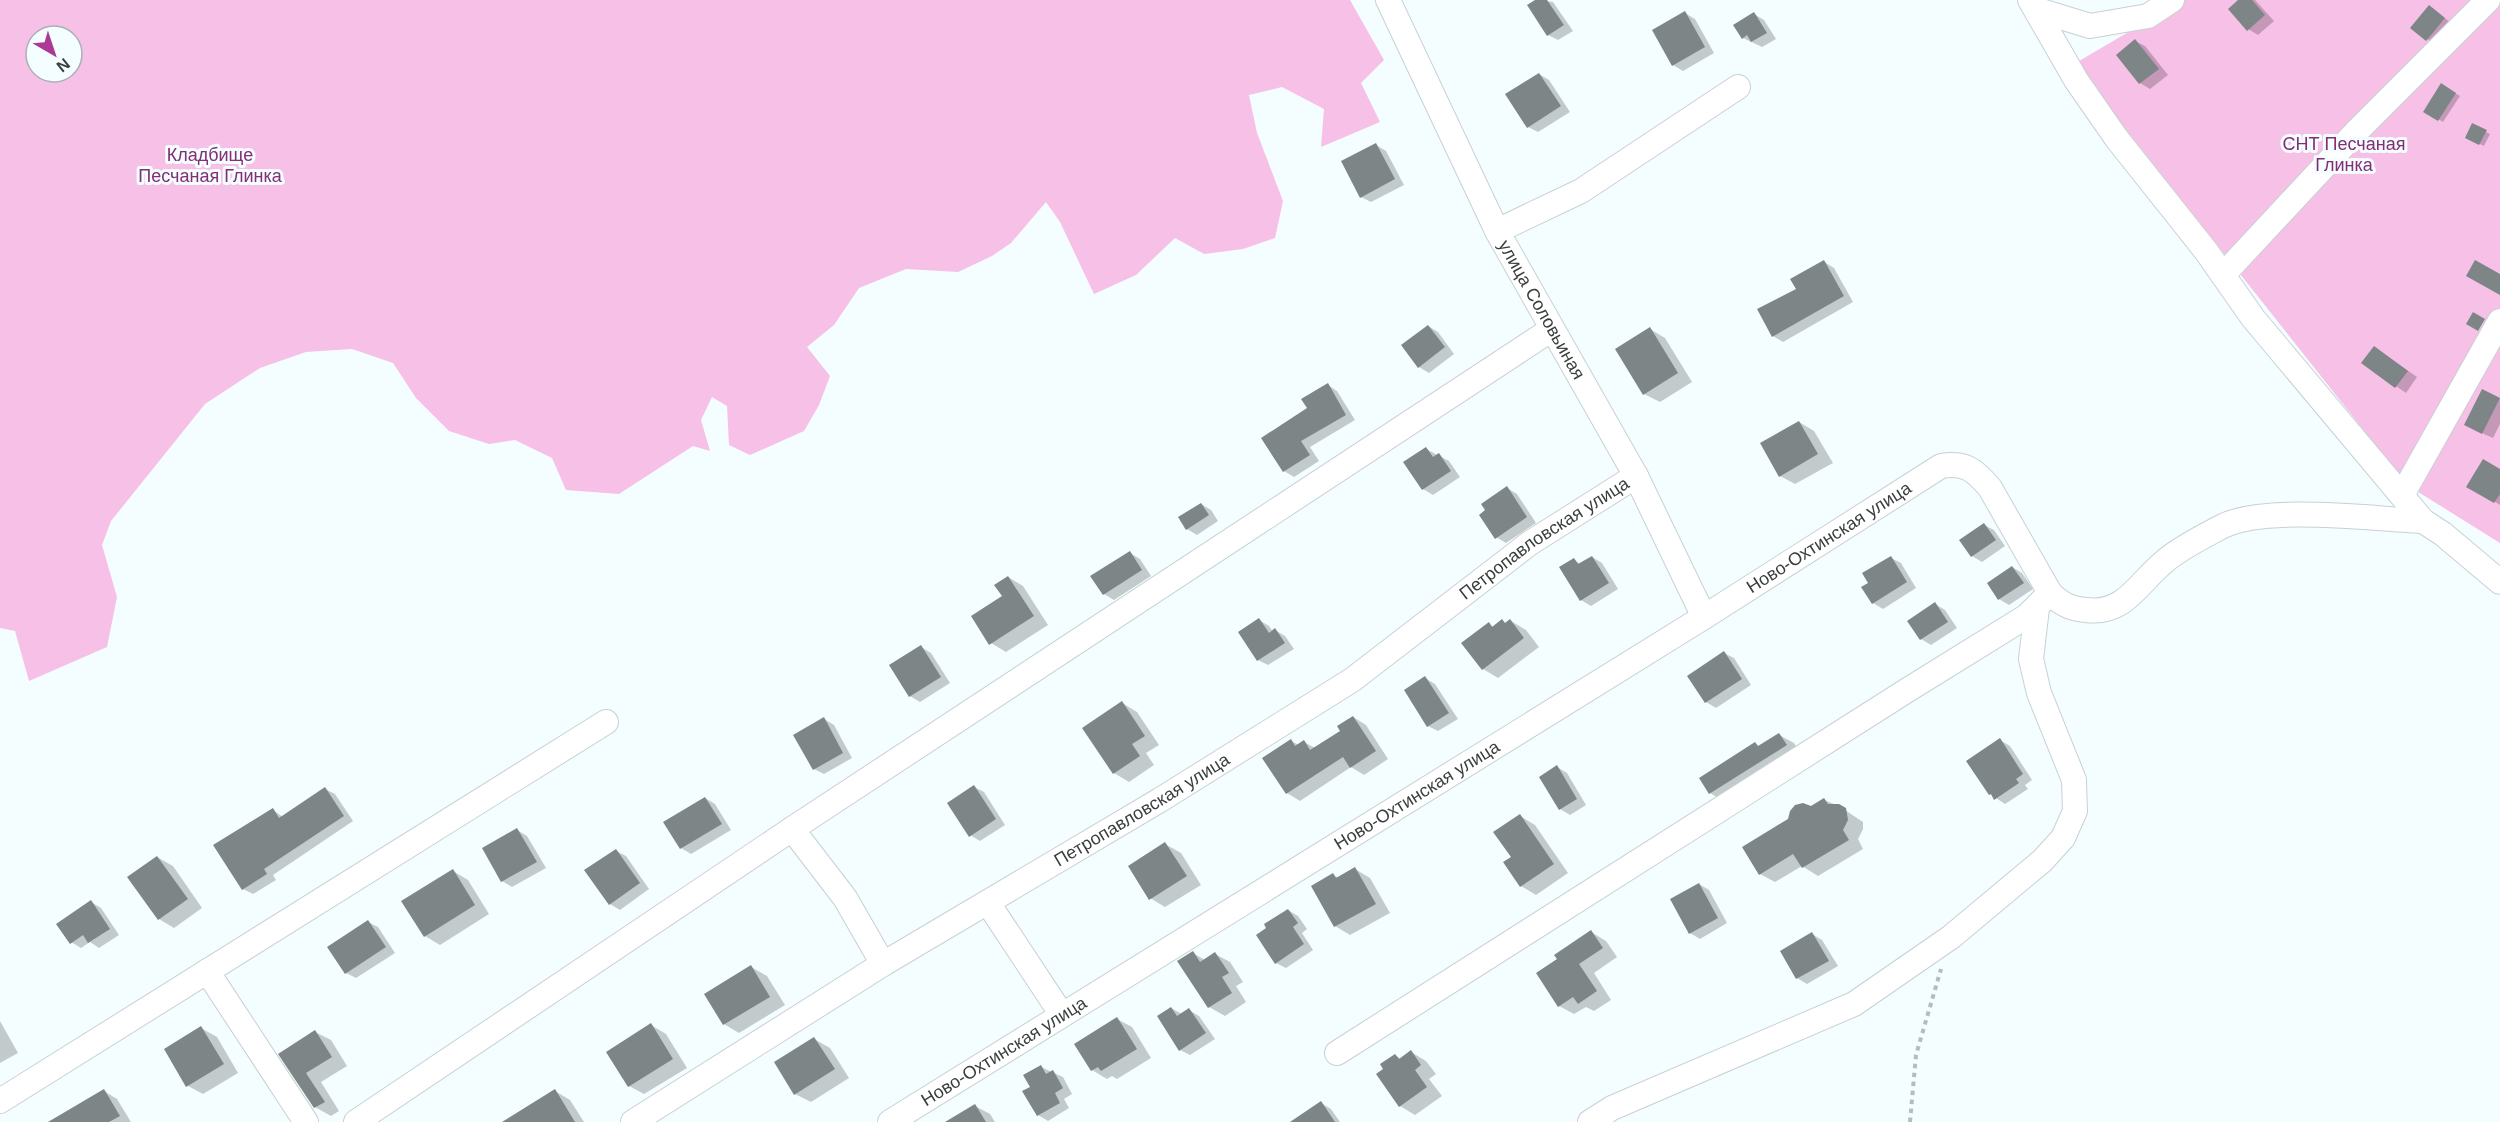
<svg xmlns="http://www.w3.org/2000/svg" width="2500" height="1122" viewBox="0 0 2500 1122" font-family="Helvetica,sans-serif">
	<rect width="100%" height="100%" fill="#f4fdff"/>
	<!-- green -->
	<g fill="#f6c0e7" fill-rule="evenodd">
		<path d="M0,0H1350L1384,60L1361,83L1380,122L1321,147L1324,109L1282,87L1249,95L1257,133L1283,201L1275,238L1243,249L1204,254L1175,238L1136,275L1094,294L1060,222L1046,202L1011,243L992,256L958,272L906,269L859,288L834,325L807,347L830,376L819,405L804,431L750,455L729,445L727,406L712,397L701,420L710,451L693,446L619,494L566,490L552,458L515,440L489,444L449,431L416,398L393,363L352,349L306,352L260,368L205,404L111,521L102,545L117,597L107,647L29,681L15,631L0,628ZM36,36H72V72H36Z"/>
		<polygon points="2183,0 2500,0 2500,543 2407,485 2074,64"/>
	</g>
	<!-- shadow -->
	<g fill="#0003">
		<polygon points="1538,0 1553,2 1573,31 1558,40 1548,35"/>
		<polygon points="2240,0 2255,0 2274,21 2258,35 2248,29"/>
		<polygon points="2429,6 2454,25 2437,46 2412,28"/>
		<polygon points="1685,13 1695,19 1714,53 1683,71 1673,65"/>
		<polygon points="1754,14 1764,20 1776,39 1762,47 1743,38"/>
		<polygon points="2135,41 2145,46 2168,75 2150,89 2140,83"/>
		<polygon points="1539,74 1549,80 1570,112 1538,132 1528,127"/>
		<polygon points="2441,85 2460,96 2443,122 2425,111"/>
		<polygon points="2472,125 2490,134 2484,146 2466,137"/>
		<polygon points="1376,145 1386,151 1404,185 1371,202 1361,197"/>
		<polygon points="1824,262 1834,268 1853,302 1783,342 1773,336 1798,290"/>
		<polygon points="1428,326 1438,332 1454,354 1429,373 1419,367"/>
		<polygon points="1650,329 1665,338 1692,382 1660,402 1644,394"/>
		<polygon points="2384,354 2417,377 2406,393 2363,363"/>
		<polygon points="1328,385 1337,391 1355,420 1310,447 1319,461 1294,477 1284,471 1263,439 1309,409"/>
		<polygon points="2483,391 2500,399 2500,424 2493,438 2475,430"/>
		<polygon points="1799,422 1814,431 1833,463 1795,484 1780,476"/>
		<polygon points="1426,449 1449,461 1460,477 1433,495 1423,489"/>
		<polygon points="2500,471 2500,505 2469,486"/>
		<polygon points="1507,488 1517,494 1536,523 1506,543 1496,537 1487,511"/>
		<polygon points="1201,504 1211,510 1218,521 1197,535 1187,529 1180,518"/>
		<polygon points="1984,525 1994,530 2005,546 1982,562 1972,556"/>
		<polygon points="1130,553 1140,559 1151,576 1114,600 1104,594"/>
		<polygon points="1592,557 1602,563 1618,589 1591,606 1581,600 1574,560 1581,564"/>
		<polygon points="1891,558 1901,563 1916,588 1883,609 1873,603"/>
		<polygon points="2012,567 2022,573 2033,589 2009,605 1999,599"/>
		<polygon points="1008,577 1023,586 1048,625 1006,652 991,643"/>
		<polygon points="1935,604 1945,610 1957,628 1931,645 1921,639"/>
		<polygon points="1259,620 1269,626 1273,632 1275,630 1285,636 1294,649 1268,665 1258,660"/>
		<polygon points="1511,621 1526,630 1539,647 1498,678 1483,669 1489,624 1494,627"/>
		<polygon points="921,647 931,653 950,683 920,702 910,696"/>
		<polygon points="1724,653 1734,658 1751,685 1716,708 1706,702"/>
		<polygon points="1425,678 1435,684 1458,719 1438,731 1428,726"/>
		<polygon points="1122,703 1137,712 1159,745 1146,753 1154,765 1129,782 1114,773"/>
		<polygon points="1353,717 1366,725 1388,759 1364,775 1351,767 1300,801 1287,793 1265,759 1291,741 1299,745 1304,742 1315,748 1342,731"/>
		<polygon points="824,719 834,725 852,758 824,774 814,769"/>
		<polygon points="1779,735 1794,743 1801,754 1725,802 1710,793 1755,744 1760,747"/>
		<polygon points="2000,740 2010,746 2032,780 2025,785 2028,789 2005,804 1990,794"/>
		<polygon points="1557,767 1567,773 1586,805 1570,815 1560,809"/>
		<polygon points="974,787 984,792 1005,825 980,841 970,835"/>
		<polygon points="325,789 335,794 353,821 273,875 276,880 253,894 243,889 273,810 283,817"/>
		<polygon points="705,798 715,804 731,830 691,854 681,848 666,822"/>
		<polygon points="1824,800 1839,806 1863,822 1863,829 1858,839 1863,849 1818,876 1802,866 1775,882 1760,874 1790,820"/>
		<polygon points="1520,816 1535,825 1568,873 1536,895 1521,886"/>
		<polygon points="517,830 527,836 546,868 512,887 502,881"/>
		<polygon points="1165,844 1181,853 1201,885 1165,907 1150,898"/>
		<polygon points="616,851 626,856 649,889 620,910 610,904"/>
		<polygon points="157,857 173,866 202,908 174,928 159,919"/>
		<polygon points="1355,869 1370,878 1390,913 1350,935 1335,926 1333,875 1339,878"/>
		<polygon points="453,871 468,880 489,914 440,945 425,936"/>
		<polygon points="1699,884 1709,890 1727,923 1700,939 1690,933"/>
		<polygon points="91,902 101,908 119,935 99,948 90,942 81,948 71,942"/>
		<polygon points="1288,910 1298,916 1307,929 1302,933 1313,950 1286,968 1276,963"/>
		<polygon points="368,922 378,927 395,953 356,978 346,973"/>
		<polygon points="1591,932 1606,941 1617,957 1594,973 1611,1000 1594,1011 1586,1007 1574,1014 1559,1006 1559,959"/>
		<polygon points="1812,934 1822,940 1838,966 1807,984 1797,978"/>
		<polygon points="1193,953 1205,960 1215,954 1230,962 1243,982 1236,986 1246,1002 1225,1016 1209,1007 1179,961"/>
		<polygon points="751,967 767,976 785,1005 739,1033 724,1024"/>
		<polygon points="1171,1008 1182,1014 1189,1010 1199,1016 1215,1039 1190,1055 1180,1050"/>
		<polygon points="1117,1019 1132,1027 1151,1058 1117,1079 1112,1076 1107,1079 1092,1070"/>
		<polygon points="0,1021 18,1053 0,1063"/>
		<polygon points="651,1025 666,1034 687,1068 644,1094 629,1086"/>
		<polygon points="201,1028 217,1037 238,1073 203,1094 188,1086"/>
		<polygon points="315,1032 331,1040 347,1066 321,1082 339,1111 331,1116 315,1107 280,1054"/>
		<polygon points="814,1039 830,1048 849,1078 811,1102 795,1094"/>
		<polygon points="1411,1052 1426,1061 1436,1074 1429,1079 1442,1096 1415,1115 1400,1106 1385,1069 1395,1055 1401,1059"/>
		<polygon points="1041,1067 1063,1077 1072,1094 1064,1099 1069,1108 1048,1121 1038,1115 1032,1087"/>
		<polygon points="104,1091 117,1099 131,1122 49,1122"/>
		<polygon points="555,1091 570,1100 584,1122 515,1122"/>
		<polygon points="1321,1103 1331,1109 1340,1122 1308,1122"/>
		<polygon points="975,1106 990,1114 995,1122 948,1122"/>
	</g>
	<!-- building -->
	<g fill="#7d8587">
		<polygon points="1535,0 1547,0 1564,25 1547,36 1527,5"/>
		<polygon points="2238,0 2252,0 2265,15 2247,31 2228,9"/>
		<polygon points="2429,5 2445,18 2426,41 2410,28"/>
		<polygon points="1685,11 1705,47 1672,66 1652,30"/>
		<polygon points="1754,12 1767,33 1751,42 1747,35 1742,39 1733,25"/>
		<polygon points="2135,39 2159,69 2139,84 2116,55"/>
		<polygon points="1539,73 1561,106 1527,128 1505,94"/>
		<polygon points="2441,83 2456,93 2438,121 2423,112"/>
		<polygon points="2472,123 2487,130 2479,145 2465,138"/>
		<polygon points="1376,143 1395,179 1360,198 1341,161"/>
		<polygon points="1824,260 1844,296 1772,337 1757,309 1796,289 1790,279"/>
		<polygon points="2475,260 2500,274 2500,295 2466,276"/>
		<polygon points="2473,312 2485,319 2478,331 2466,324"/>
		<polygon points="1428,325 1445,347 1418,368 1401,345"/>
		<polygon points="1650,327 1678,373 1643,395 1615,349"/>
		<polygon points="2374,346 2408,371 2395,388 2361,363"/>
		<polygon points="1328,383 1346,415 1301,441 1310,455 1283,472 1261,438 1307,408 1301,399"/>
		<polygon points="2482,389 2500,398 2482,434 2464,425"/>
		<polygon points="1799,421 1818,454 1779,477 1760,443"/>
		<polygon points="1426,447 1433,457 1439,453 1451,471 1422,490 1403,462"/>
		<polygon points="2483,459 2500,469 2500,494 2494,503 2466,487"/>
		<polygon points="1507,486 1527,517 1495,539 1479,515 1485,510 1481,504"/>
		<polygon points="1201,503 1209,515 1186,530 1178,517"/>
		<polygon points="1984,523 1996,540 1971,557 1959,540"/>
		<polygon points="1130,551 1142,570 1103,595 1090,576"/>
		<polygon points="1592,556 1609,583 1580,601 1559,567 1574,558 1578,564"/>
		<polygon points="1891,556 1907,582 1872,604 1861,587 1868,583 1862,573"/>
		<polygon points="2012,566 2024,583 1998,600 1987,583"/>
		<polygon points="1008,576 1034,616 989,645 971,616 1002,596 994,585"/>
		<polygon points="1935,602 1948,622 1920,640 1907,621"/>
		<polygon points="1259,618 1269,633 1275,628 1285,643 1257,661 1238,632"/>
		<polygon points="1502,619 1505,623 1510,619 1524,638 1482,670 1461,643 1489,622 1492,627"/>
		<polygon points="921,645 941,677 909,697 889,665"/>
		<polygon points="1724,651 1742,679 1705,703 1687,676"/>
		<polygon points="1425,676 1449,713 1427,727 1404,690"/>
		<polygon points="1122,701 1145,736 1132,744 1140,756 1113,774 1082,728"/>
		<polygon points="1353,716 1376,751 1350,768 1343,757 1286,794 1262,758 1291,739 1295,746 1304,740 1310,750 1340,731 1337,726"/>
		<polygon points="824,717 843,753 813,770 793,735"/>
		<polygon points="1779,733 1787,745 1709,794 1699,778 1755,742 1758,746"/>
		<polygon points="2000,738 2023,774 2016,779 2019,783 1994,800 1991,794 1989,795 1966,761"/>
		<polygon points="1557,765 1577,799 1559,810 1539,777"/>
		<polygon points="974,785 996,819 969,837 947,803"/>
		<polygon points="325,787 344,816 264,869 267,874 242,890 213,845 273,808 279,818"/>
		<polygon points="705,797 722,824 680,849 663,822"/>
		<polygon points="1824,798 1828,804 1839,804 1846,808 1848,820 1843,830 1849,840 1802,868 1793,854 1759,875 1742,847 1788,819 1790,811 1795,805 1803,803 1811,806"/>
		<polygon points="1520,814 1554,864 1520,887 1503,862 1511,857 1493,832"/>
		<polygon points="517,828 537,862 501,882 482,848"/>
		<polygon points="1165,842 1187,876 1149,900 1128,866"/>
		<polygon points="616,849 640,883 609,905 584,870"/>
		<polygon points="157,856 188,899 158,920 127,877"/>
		<polygon points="1355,867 1376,904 1334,927 1311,886 1333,873 1336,878"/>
		<polygon points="453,869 475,905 424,937 401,901"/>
		<polygon points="1699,883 1718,918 1689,934 1670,899"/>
		<polygon points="91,900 110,929 88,943 83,935 70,944 56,924"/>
		<polygon points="1288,909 1298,923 1293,927 1304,944 1275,964 1256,935 1266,928 1264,924"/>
		<polygon points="368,920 386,947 345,974 327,947"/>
		<polygon points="1591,930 1603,948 1579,964 1597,991 1578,1004 1573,997 1558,1007 1536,973 1557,959 1554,955"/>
		<polygon points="1812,932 1829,961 1796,979 1780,951"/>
		<polygon points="1193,951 1200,962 1215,952 1229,973 1222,977 1232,993 1208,1008 1177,961"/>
		<polygon points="751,965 770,997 723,1025 704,994"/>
		<polygon points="1171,1007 1177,1016 1189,1008 1206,1033 1179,1051 1157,1016"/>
		<polygon points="1117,1017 1137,1049 1101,1071 1098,1067 1091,1071 1074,1044"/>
		<polygon points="651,1023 673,1059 628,1087 606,1052"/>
		<polygon points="201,1026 224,1064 186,1087 164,1049"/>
		<polygon points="315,1030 332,1057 306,1073 325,1102 314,1108 278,1054"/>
		<polygon points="814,1037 835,1069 794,1095 774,1062"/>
		<polygon points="1411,1050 1421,1065 1415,1070 1427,1087 1399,1107 1376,1074 1383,1069 1380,1064 1395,1054 1399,1059"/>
		<polygon points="1041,1065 1046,1074 1053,1070 1063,1088 1055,1093 1060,1103 1037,1116 1022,1091 1030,1087 1023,1075"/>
		<polygon points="104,1089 120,1116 109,1122 48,1122"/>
		<polygon points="555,1089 575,1122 502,1122"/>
		<polygon points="1321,1101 1335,1122 1290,1122"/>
		<polygon points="975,1104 986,1122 945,1122"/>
	</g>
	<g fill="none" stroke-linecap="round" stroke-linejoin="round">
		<!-- minor casing -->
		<g stroke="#c8d1d2" stroke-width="26">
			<g id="minor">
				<path id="s1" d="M1388,0L1497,231L1636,476L1704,617"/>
				<polyline points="2030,0 2076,80 2117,139 2206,251 2253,318 2423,521 2443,534 2500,582"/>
				<polyline points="2038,10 2090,26 2148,16 2172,0"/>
				<polyline points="1497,231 1581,191 1738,87"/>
				<polyline points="2223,275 2358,130 2488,0"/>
				<polyline points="2402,495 2500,321"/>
				<polyline points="792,829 845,898 883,964"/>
				<polyline points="988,903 1062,1015"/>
				<polyline points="207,971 306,1122"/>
				<polyline points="1337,1053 1906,691 2027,616 2050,593"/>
				<polyline points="0,1101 606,722"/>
				<polyline points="356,1122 792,829 1552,329"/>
				<path id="s2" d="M633,1122L883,964L1160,800L1352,680L1530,543L1636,476"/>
				<path id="s3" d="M890,1122L1704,617L1941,466C1965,462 1975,470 1990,488L2050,593C2061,604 2071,609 2086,610C2125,615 2138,583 2164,562C2178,549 2206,535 2223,526C2267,505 2372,519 2423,521"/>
				<polyline points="1590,1122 1612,1108 1854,1004 1951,937 2042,861 2063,838 2075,811 2074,780 2039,693 2031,659 2037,608"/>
			</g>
		</g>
		<!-- path -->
		<polyline stroke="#b4bcbd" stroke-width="4" stroke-dasharray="4.5 4.5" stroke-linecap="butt" points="1910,1122 1916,1055 1941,969"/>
		<!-- minor -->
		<use href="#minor" stroke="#fff" stroke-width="24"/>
	</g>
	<g text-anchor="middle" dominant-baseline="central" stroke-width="6" stroke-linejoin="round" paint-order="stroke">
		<!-- park labels -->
		<g font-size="18" fill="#842f73" stroke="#f4fdff">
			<text x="2344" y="144">СНТ Песчаная<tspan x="2344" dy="21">Глинка</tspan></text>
			<text x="210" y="155">Кладбище<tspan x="210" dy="21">Песчаная Глинка</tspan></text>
		</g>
		<!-- street labels -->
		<g font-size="18" fill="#3a3e3e" stroke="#f4fdff">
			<text stroke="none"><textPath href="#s1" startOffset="346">улица Соловьиная</textPath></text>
			<text stroke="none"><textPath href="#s3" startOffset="1106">Ново-Охтинская улица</textPath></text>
			<text stroke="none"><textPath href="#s2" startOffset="1083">Петропавловская улица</textPath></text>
			<text stroke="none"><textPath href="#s3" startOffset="620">Ново-Охтинская улица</textPath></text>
			<text stroke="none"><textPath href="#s2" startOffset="597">Петропавловская улица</textPath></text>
			<text stroke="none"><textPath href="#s3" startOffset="134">Ново-Охтинская улица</textPath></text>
		</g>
	</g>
	<!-- north arrow -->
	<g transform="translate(54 54) rotate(141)"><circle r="28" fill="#f4fdff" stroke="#aab1b2" stroke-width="1.5"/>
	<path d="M0-4.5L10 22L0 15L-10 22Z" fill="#ac3a95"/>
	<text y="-9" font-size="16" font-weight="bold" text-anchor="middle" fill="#3a3e3e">N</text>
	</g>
</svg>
